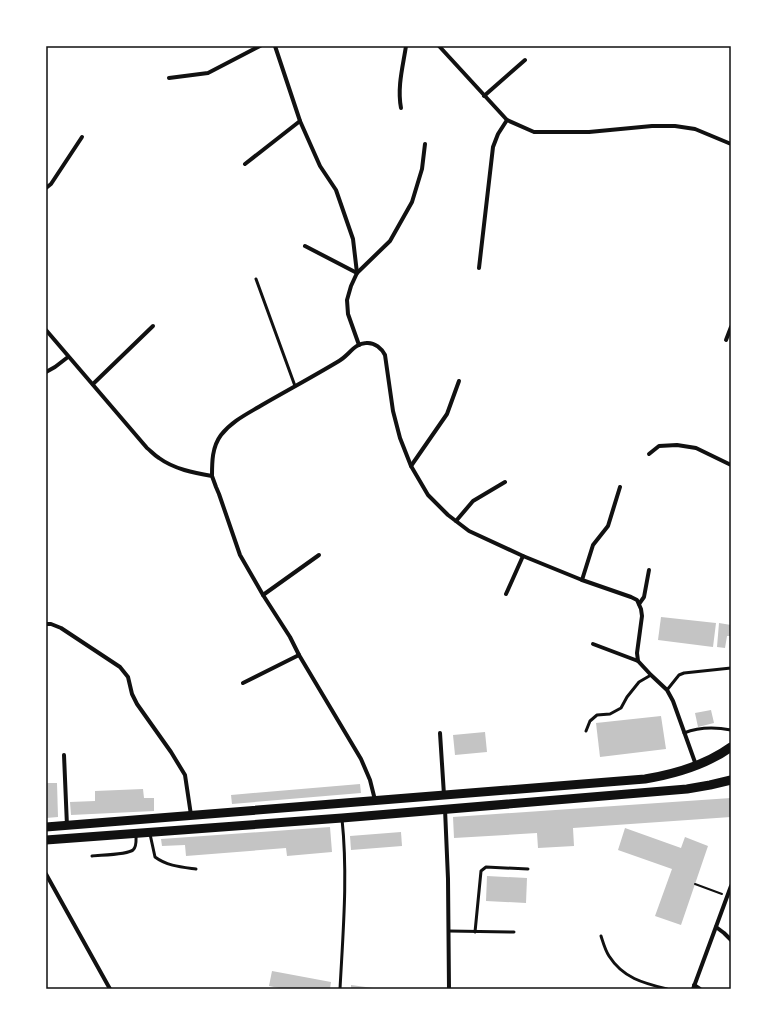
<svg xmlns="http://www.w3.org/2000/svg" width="777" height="1035" viewBox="0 0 777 1035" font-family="'Titillium Web',sans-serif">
	<rect width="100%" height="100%" fill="#fff"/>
	<!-- building -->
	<g fill="#c4c4c4">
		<polygon points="661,617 716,623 713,647 658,640"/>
		<polygon points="719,623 731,625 731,636 727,636 725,648 717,647"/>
		<polygon points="711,710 714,723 698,727 695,713"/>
		<polygon points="661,716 666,749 600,757 596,723"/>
		<polygon points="485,732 487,752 455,755 453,735"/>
		<polygon points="46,783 57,783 58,817 46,818"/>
		<polygon points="360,784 361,793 232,804 231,795"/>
		<polygon points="143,789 144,798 154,798 154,811 71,815 70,802 95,801 95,791"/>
		<polygon points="731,798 731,817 573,828 574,846 538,848 537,833 454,838 453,817"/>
		<polygon points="330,827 332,852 287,856 286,848 186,856 185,845 162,846 161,839"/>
		<polygon points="625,828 681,848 685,837 708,846 681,925 655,916 672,869 618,850"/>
		<polygon points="401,832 402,846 351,850 350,836"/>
		<polygon points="487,876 527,878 526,903 486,901"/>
		<polygon points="272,971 331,982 330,989 284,989 269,986"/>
		<polygon points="351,985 373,988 373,989 351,989"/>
	</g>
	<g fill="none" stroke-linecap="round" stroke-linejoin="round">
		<!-- path -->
		<polyline stroke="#111" stroke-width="2" points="695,884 722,894"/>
		<!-- service -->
		<g stroke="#111" stroke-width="3">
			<polyline points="256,279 295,386"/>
			<polyline points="667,690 679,675 684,673 731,668"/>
			<polyline points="586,731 590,721 597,715 610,714 621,708 627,697 639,682 651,675"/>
			<path d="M684,733C699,727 715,727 731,730"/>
			<path d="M150,834L155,857C167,866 181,867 196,869"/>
			<path d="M92,856C100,855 127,855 133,850C137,847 136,840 136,835"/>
			<polyline points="449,931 514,932"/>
			<polyline points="475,932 481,871 486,867 528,869"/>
			<path d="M601,936C603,942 605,950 609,956C623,978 643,983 667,989"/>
			<path d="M340,989C343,932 348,876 342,819"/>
		</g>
		<!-- minor -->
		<g stroke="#111" stroke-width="4">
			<polyline points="275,46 300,121 320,166 336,190 353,239 357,273 351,286 347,300 348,314 359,345"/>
			<polyline points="439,46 507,120 534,132 589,132 652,126 675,126 695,129 731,144"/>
			<polyline points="169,78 208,73 260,46"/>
			<polyline points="484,96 525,60"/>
			<path d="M401,108C397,87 403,66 406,46"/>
			<polyline points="245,164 300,121"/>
			<polyline points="46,188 51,184 82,137"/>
			<polyline points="305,246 357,273 390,241 412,202 422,169 425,144"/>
			<polyline points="479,268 493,147 498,134 507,120"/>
			<path d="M46,330L147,448C151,451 154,455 159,458C174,469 194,473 212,476L216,487L219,494L240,555L263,595L290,637L299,655L361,759L370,780L375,800"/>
			<polyline points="726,340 731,327"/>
			<polyline points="46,372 55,367 68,357"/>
			<polyline points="93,384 153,326"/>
			<polyline points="649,454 659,446 677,445 696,448 731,465"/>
			<polyline points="411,466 447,414 459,381"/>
			<path d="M212,476C212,462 212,447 221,435C232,421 247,414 262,405C288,390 314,376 339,361C348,356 355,343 366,343C375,342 382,349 385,355L393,411L400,438L411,466L428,495L448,515L469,531L523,556L582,580L631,597L637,600L641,609L642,616L637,653L638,661L651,675L667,690L673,701L696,765"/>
			<polyline points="456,521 473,501 505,482"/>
			<polyline points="582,580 593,545 608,526 620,487"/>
			<polyline points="506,594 523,556"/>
			<polyline points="263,595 319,555"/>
			<polyline points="639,604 644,597 649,570"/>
			<polyline points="46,624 51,624 61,628 120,667 128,677 132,694 137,704 171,752 185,775 191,815"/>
			<polyline points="593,644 638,661"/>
			<polyline points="243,683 299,655"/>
			<polyline points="440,733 444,795"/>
			<polyline points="64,755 67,826"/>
			<polyline points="445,809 448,879 449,989"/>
			<polyline points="46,874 110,989"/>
			<polyline points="716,927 724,933 731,940"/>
			<polyline points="694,985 700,989"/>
			<polyline points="693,989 731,886"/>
		</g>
		<!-- primary -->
		<g stroke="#111" stroke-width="9">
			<path d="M46,827L645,779C675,774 706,765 731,747"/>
			<polyline points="46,840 342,818 687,789 710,785 731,780"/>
		</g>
	</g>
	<!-- border -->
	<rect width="777" height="1035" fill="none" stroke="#ffffff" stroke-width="94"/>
	<rect x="47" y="47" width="683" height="941" fill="none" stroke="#111" stroke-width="1.5"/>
</svg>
